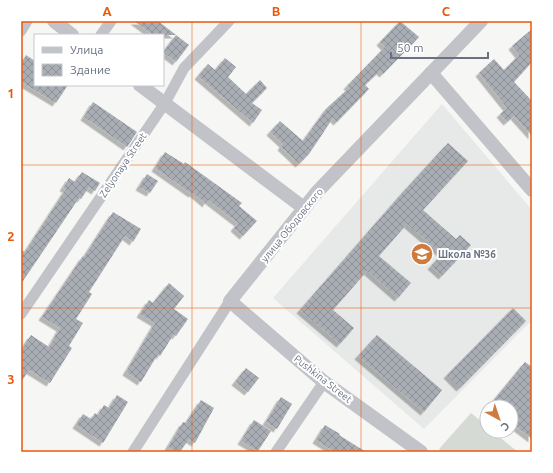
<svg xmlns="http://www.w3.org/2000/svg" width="553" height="473" viewBox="0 0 553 473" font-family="Ubuntu,sans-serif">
	<defs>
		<pattern id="building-cross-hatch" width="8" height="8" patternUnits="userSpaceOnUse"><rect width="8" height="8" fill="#a9adb4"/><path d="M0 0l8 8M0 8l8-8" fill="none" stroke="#8e9198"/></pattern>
		<filter id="shadow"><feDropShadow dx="-3.5" dy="3.5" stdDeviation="0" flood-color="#0004"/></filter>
	</defs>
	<rect width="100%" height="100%" fill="#f6f7f4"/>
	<!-- built -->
	<polygon fill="#e7e8e8" points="442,104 532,210 532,324 529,323 424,429 273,298"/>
	<!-- pitch -->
	<polygon fill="#d5dbd4" points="471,413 487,426 487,431 492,431 518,452 442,452 439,449"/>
	<!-- building -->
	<g fill="url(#building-cross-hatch)" filter="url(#shadow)">
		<polygon points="134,21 158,21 189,45 176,62 163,52 176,35 153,35"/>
		<polygon points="400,21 419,37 383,74 380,71 365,85 369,89 337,122 333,118 309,154 299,164 281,147 283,144 270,132 280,121 303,141 327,108 349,88 347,86 385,47 380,42"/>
		<polygon points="532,29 532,62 514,82 532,101 532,136 514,116 507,122 500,114 507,108 479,73 494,59 504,70 519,55 512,46"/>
		<polygon points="26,55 35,61 35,85 68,85 56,103 21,82 21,63"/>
		<polygon points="225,58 236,67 228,77 246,94 260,80 267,88 252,103 262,110 253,123 198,76 208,64 215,70"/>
		<polygon points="93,102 137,132 127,147 84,117"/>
		<polygon points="448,143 468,161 423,210 456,239 460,235 471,245 442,276 431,266 442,254 407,224 379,256 411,283 398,298 367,271 333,310 354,328 340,344 300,310 403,192"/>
		<polygon points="165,152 184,164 185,162 242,203 239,206 257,221 243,236 234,228 238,223 208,200 206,204 193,193 192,194 155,168"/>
		<polygon points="82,172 100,183 95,191 89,187 81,199 79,198 21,284 21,250 25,252 66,189 63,188 69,178 75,182"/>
		<polygon points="147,174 158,181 150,193 139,187"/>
		<polygon points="113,212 141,229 133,242 125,236 89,292 92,294 76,319 83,323 69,346 72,348 50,383 29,370 21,382 21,350 31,335 49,347 60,328 42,317 83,256 84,257"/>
		<polygon points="169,283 184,296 174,309 188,319 176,336 174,334 160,356 158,354 141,382 126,372 155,323 140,314 149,300 153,303"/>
		<polygon points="513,308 526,321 460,388 447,375"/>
		<polygon points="377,335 442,390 424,412 358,356"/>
		<polygon points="525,362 532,367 532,439 511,423 511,407 488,407"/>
		<polygon points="246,368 259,378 248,392 235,382"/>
		<polygon points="117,395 128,402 103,443 76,425 83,414 91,419 95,413 98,415 104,405 109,408"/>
		<polygon points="281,397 292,404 277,429 266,422"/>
		<polygon points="201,400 214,408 195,443 189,439 180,452 176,452 168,447 183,422 186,423"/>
		<polygon points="254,420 271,431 258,451 241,441"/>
		<polygon points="325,425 340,434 339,435 366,452 335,452 316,440"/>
	</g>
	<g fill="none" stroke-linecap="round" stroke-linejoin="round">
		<!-- minor -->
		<g stroke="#c1c3c8" stroke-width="11">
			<polyline points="21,31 27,21"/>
			<polyline points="101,35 111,21"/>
			<polyline points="21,314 165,103 184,68 229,21"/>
			<polyline points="133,452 230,301"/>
			<polyline points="276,452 324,382"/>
		</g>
		<!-- tertiary -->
		<g stroke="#c1c3c8" stroke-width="14">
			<polyline points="54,21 72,35"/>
			<polyline points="431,73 532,190"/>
			<polyline points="140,85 304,208"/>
			<polyline points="421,452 324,382 230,301 317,192 481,21"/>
		</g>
	</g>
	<!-- grid -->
	<path fill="none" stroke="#e8590c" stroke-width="1" stroke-opacity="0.55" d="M192,21V452M361,21V452M21,165H532M21,308H532"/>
	<!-- icons -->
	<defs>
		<g id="school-disc" transform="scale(1.15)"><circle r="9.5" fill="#ce7c3d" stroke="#fff"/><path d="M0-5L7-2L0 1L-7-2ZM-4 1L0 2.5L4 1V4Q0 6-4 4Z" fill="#fff"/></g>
	</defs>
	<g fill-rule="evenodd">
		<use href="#school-disc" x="422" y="254"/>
	</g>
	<g text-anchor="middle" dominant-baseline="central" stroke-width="4" stroke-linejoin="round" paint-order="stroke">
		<!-- street labels -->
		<g font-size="10" fill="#6a7282" stroke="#fff">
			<text transform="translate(123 165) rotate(-56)">Zelyonaya Street</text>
			<text transform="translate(292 225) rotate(-51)">улица Ободовского</text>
			<text transform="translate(323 379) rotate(38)">Pushkina Street</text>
		</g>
		<!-- poi labels -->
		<g font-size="10" font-weight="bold" fill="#6a7282" stroke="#fff" text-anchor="start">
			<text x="438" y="254">Школа №36</text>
		</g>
	</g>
	<!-- border -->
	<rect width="553" height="473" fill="none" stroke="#ffffff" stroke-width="44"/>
	<!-- legend -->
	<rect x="34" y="34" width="130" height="52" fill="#ffffff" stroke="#c3c7cd"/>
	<rect x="42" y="47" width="20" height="6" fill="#c1c3c8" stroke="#c3c7cd"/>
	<text x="70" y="54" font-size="12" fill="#6a7282">Улица</text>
	<rect x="42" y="64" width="20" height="12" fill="url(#building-cross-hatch)" stroke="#c3c7cd"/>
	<text x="70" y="74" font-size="12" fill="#6a7282">Здание</text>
	<!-- north arrow -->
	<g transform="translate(499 419) rotate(140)"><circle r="19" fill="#ffffff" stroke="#c3c7cd"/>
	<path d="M0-3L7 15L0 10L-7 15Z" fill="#ce7c3d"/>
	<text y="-6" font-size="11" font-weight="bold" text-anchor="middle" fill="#6a7282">С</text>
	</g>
	<!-- scale -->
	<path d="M391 52v6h97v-6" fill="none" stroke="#6a7282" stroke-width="2"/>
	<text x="397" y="52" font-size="12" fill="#6a7282" stroke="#ffffff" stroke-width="3" paint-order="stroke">50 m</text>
	<rect x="22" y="22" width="509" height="429" fill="none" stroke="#e8590c" stroke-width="1.5"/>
	<g font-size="13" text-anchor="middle" font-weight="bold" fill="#e8590c">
		<text x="107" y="16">A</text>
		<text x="276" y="16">B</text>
		<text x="446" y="16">C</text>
		<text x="11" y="98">1</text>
		<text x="11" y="241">2</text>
		<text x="11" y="384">3</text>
	</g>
</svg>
